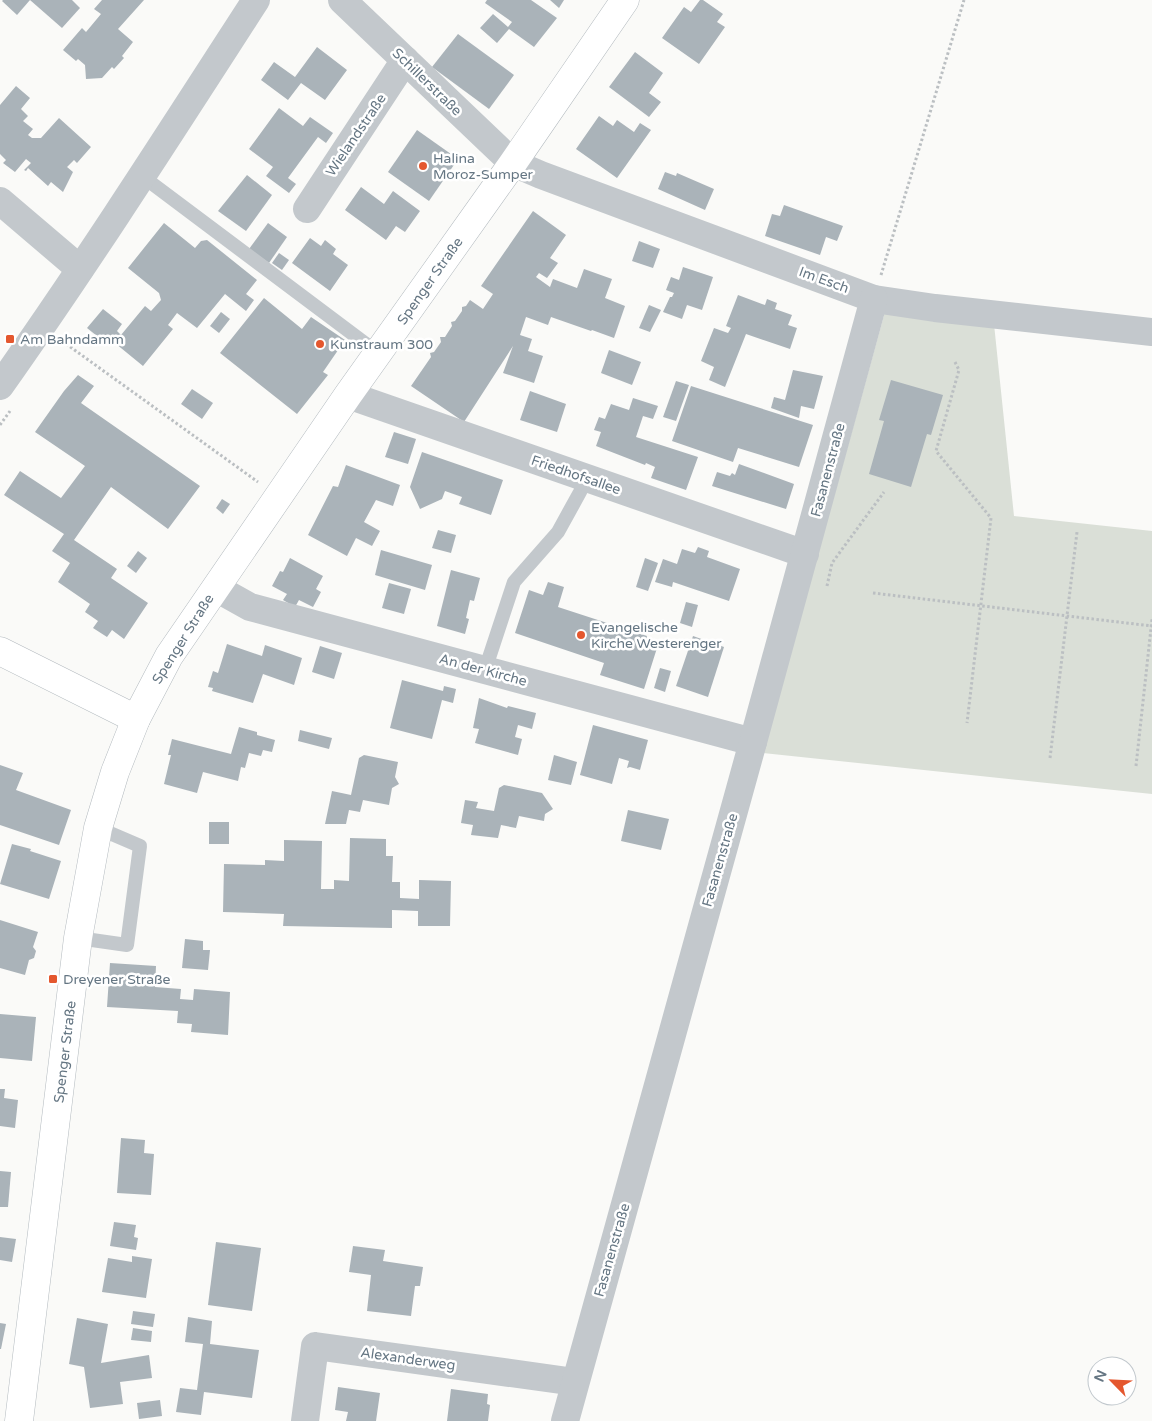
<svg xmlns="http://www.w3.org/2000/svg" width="1152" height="1421" viewBox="0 0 1152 1421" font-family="'Varela Round',sans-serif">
	<rect width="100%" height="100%" fill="#fafaf8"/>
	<!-- green -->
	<polygon fill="#dadfd7" points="886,308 994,324 1014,516 1152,531 1152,794 763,753"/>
	<!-- building -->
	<g fill="#aab3b9">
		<polygon points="3,0 30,0 17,15 2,1"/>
		<polygon points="30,0 72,0 80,8 62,28"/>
		<polygon points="102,0 144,0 118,29 133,42 122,56 124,58 114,69 112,67 102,78 86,79 85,65 78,59 76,61 63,50 82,28 86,32 101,14 94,9"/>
		<polygon points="487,0 531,0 557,18 534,47 509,29 497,43 480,28 493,14 508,27 512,22 485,3"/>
		<polygon points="550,0 564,0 559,8"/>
		<polygon points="700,0 703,0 723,14 717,22 725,27 699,64 662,38 684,7 691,12"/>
		<polygon points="458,34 514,75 489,109 432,67"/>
		<polygon points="317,47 347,70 325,100 301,83 288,100 261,80 274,62 295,77"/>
		<polygon points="635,52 663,73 649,93 661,102 649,117 609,87"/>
		<polygon points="16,86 30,98 21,109 28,116 23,121 33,129 28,135 32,138 41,138 59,118 91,147 77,163 74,160 67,167 73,172 63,192 51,182 48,186 28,168 26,171 24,170 31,163 26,159 15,172 3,163 6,160 0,154 0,105"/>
		<polygon points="279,108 303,126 310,117 333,133 326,143 318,137 288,178 296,184 289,193 266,176 273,167 249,149"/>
		<polygon points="599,116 613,126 617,120 634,132 640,123 651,130 617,178 576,149"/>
		<polygon points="417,130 458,159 429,201 388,172"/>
		<polygon points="665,172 676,176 677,173 714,189 705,210 658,189"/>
		<polygon points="247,175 272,195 246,231 218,211"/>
		<polygon points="361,187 384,204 393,191 420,211 405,232 396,226 386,240 345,210"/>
		<polygon points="784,205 843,226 837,241 826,237 820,255 765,236 772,214 780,216"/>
		<polygon points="533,211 566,235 550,258 558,263 547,278 539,273 536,277 550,287 553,279 577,288 584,269 612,279 605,298 625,306 614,338 592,330 591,331 551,317 548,325 526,317 520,335 532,339 528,351 543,356 534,383 503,373 513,346 464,422 411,386 431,357 430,353 434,352 441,342 440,337 445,337 452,326 451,322 455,321 462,311 462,307 466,306 470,300 483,309 493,294 481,286"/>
		<polygon points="164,223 195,248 201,241 207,240 257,280 246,294 254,300 246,311 225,294 197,328 177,313 168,325 173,329 143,366 110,339 107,344 87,328 103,309 122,324 117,331 121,335 145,306 151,311 161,300 159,293 128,268"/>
		<polygon points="268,223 287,237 269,263 249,249"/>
		<polygon points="310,238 321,246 325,240 336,249 333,254 348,265 330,291 292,263"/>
		<polygon points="639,241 660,249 653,268 632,261"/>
		<polygon points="279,253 289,260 282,270 272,263"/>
		<polygon points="683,267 713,277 702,310 687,305 682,319 663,312 670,297 672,297 674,293 666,290 671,277 679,280"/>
		<polygon points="738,295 765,305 767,299 777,303 775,309 792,315 788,325 797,328 790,349 746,334 725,387 709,380 714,367 701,361 714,328 728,333 731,328 726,326"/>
		<polygon points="264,298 302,329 311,317 345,340 323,372 328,375 297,414 220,353"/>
		<polygon points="649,305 661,310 650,332 639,328"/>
		<polygon points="221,312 230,319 219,333 210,326"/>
		<polygon points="609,350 641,362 632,385 601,373"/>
		<polygon points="793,370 823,376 814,409 801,406 799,418 771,408 774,397 785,400"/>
		<polygon points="78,375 94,386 81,403 200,486 168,529 111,487 74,540 117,569 111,578 148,603 124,639 112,630 107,637 93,628 98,621 85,612 90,604 58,582 70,563 52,551 64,534 4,495 20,471 61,498 85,466 35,432 64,391"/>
		<polygon points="891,380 943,395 931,435 927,434 911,487 869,474 884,421 879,420"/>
		<polygon points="676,381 689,385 676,421 663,417"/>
		<polygon points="691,386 813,425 799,467 738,448 733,462 672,441"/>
		<polygon points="192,389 213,403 202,419 181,404"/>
		<polygon points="530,391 566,404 557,432 520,420"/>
		<polygon points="633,398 658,406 653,419 643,416 636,437 698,457 686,490 651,478 655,467 646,463 645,465 596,446 601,432 594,430 599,417 605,419 611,404 629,410"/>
		<polygon points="394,432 416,439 408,464 385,457"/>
		<polygon points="422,452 503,480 491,515 459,504 462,497 445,491 442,499 420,509 410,487"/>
		<polygon points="739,464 794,484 786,509 712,486 717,472 730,476 732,473 735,475"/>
		<polygon points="346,465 400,485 393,506 376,500 364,522 380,531 372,546 356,538 347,556 308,535 333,486 338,487"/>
		<polygon points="222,499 230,504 223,514 216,508"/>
		<polygon points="438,530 456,535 451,553 432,548"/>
		<polygon points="698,547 709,551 707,557 740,569 729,601 673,582 672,587 655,582 663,559 677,564 682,549 695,553"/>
		<polygon points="381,550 432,565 425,590 375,575"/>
		<polygon points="138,551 147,558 136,573 127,566"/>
		<polygon points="290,558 323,576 316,589 321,592 313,607 299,600 295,607 283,600 287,594 272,586 280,571 283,572"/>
		<polygon points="645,558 658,563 648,591 636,587"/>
		<polygon points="451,570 480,578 474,601 470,600 466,618 469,619 465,634 437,626"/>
		<polygon points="548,582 564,587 558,607 647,636 645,644 657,648 644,689 600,675 604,663 515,633 529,590 543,595"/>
		<polygon points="389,583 411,589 404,614 382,608"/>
		<polygon points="686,602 698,605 692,627 680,623"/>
		<polygon points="693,636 724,647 708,697 676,686"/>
		<polygon points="227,644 262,656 265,645 302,658 294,685 263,674 253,703 212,691 213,688 208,687 213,671 218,673"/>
		<polygon points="320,646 342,653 334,679 312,672"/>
		<polygon points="660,668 671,671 665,692 654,688"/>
		<polygon points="402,680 443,691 444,686 456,689 453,703 442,700 432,739 390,728"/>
		<polygon points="479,698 507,708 508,706 536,713 532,729 518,725 515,737 522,739 518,755 475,743 479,729 473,728"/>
		<polygon points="593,725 648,740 640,770 630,767 627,768 629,761 619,758 612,784 580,775"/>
		<polygon points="239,727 257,732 257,735 275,740 272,752 263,750 261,756 249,753 245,768 241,767 238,781 203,772 197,793 164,784 171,755 168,755 172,739 231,754"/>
		<polygon points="300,730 332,738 329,749 298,741"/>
		<polygon points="364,755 398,762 395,777 399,784 392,788 389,805 363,800 360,812 349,810 346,824 325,824 332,791 351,795 359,758"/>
		<polygon points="554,755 577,762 571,785 548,780"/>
		<polygon points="0,765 23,773 16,790 71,810 59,845 0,825"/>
		<polygon points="504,785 542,793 553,809 545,814 544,821 519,816 516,828 501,825 498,838 471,835 473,825 461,823 465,800 478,802 476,808 494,811 499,788"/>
		<polygon points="628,810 669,819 661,850 621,841"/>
		<rect x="209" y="822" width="20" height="22"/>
		<polygon points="350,838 386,839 386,856 393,856 392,882 400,882 400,898 419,899 419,880 451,881 450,926 418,926 418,911 392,910 392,928 283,926 284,914 223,912 224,864 265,865 265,860 284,861 284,840 322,841 321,889 334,889 334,880 349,881"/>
		<polygon points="12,844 31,849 30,851 61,861 49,899 0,884"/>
		<polygon points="0,920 38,932 33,947 36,951 34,958 29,960 25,975 0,968"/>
		<polygon points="185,939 203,941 203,950 210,950 208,970 182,968"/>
		<polygon points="110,963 156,966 155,987 181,989 180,999 193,1000 194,989 230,992 228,1035 191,1032 192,1024 177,1023 178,1011 107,1007"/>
		<polygon points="0,1014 36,1017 32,1061 0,1058"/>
		<polygon points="0,1089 5,1089 4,1098 18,1100 15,1128 0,1126"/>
		<polygon points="121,1138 145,1140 144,1153 154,1154 151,1195 117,1193"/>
		<polygon points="0,1171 11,1172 8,1207 0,1207"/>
		<polygon points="114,1222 136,1225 134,1237 138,1238 136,1250 110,1246"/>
		<polygon points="0,1237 16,1239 12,1262 0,1260"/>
		<polygon points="216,1242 261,1248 252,1311 208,1305"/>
		<polygon points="353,1246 385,1250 383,1261 423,1267 420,1286 415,1286 411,1316 367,1311 371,1275 349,1272"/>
		<polygon points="132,1256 152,1259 146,1298 102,1292 108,1258 132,1262"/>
		<polygon points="133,1311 155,1314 153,1327 131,1324"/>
		<polygon points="188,1317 212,1321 210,1344 259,1350 252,1398 204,1392 201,1415 176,1412 180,1388 197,1390 203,1344 185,1342"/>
		<polygon points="77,1318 108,1324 101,1363 149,1355 152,1378 120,1382 123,1404 90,1408 84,1367 69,1364"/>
		<polygon points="0,1323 6,1324 1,1349 0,1349"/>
		<polygon points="133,1328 152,1331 151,1342 131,1340"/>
		<polygon points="338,1387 380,1393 376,1421 346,1421 348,1412 335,1410"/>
		<polygon points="451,1389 488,1394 487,1404 490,1405 488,1421 447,1421"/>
		<polygon points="160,1400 162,1416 139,1419 137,1403"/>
	</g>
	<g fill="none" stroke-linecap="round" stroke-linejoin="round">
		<!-- secondary casing -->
		<g stroke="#b3babf" stroke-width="29">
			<g id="secondary">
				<polyline points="0,651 136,719"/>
				<polyline points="19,1421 78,938 98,828 115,772 136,719 169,656 348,395 513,163 625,0"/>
			</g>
		</g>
		<!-- path -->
		<g stroke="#bbbfc2" stroke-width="3" stroke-dasharray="2.5 2.5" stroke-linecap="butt">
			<polyline points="881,275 964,0"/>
			<polyline points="62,341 258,482"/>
			<polyline points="955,362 959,370 936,451 991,518 967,723"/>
			<polyline points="0,425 10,411"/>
			<polyline points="827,586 832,563 884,492"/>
			<polyline points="873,593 1152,626"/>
			<polyline points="1050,758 1077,532"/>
			<polyline points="1136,766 1152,619"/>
		</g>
		<!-- lane -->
		<g stroke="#c3c8cc" stroke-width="14">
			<polyline points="142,176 378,353"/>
			<polyline points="485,670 514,582 558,532 580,492 586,478"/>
			<polyline points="78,938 127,945 140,846 98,828"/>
		</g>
		<!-- street -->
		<g stroke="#c3c8cc" stroke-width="28">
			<polyline points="342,0 513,163 541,175 874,299 935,308 1152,332"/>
			<polyline points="0,201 80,269"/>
			<polyline points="307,209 405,60"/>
			<path d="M0,386C89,260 172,130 256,0"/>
			<polyline points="348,395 805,554"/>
			<polyline points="216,588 250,607 753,742"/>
			<polyline points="305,1421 315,1346 575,1382"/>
			<polyline points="565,1421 753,742 874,299"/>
		</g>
		<!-- secondary -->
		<use href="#secondary" stroke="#fff" stroke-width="28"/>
	</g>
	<!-- markers -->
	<g fill="#e4572e" stroke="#fff" stroke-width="2">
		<circle cx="423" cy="166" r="5"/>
		<rect x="5" y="334" width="10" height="10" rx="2.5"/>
		<circle cx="320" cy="344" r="5"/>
		<circle cx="581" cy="635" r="5"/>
		<rect x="48" y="974" width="10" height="10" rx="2.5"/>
	</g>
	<g text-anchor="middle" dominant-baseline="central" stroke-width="5" stroke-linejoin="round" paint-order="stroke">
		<!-- street labels -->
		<g font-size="14" fill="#657683" stroke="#fff">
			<text transform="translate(427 82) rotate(44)">Schillerstraße</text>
			<text transform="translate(356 135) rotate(-56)">Wielandstraße</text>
			<text transform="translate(824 280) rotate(20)">Im Esch</text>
			<text transform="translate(430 281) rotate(-55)">Spenger Straße</text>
			<text transform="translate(828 470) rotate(-75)">Fasanenstraße</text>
			<text transform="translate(576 475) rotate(19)">Friedhofsallee</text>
			<text transform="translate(183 639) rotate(-58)">Spenger Straße</text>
			<text transform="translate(483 670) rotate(15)">An der Kirche</text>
			<text transform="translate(720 860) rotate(-74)">Fasanenstraße</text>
			<text transform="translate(65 1052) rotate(-83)">Spenger Straße</text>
			<text transform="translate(612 1250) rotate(-74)">Fasanenstraße</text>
			<text transform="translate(408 1359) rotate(8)">Alexanderweg</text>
		</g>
		<!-- poi labels -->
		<g font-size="14" fill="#657683" stroke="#fff" text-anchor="start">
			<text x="433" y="158">Halina<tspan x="433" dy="16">Moroz-Sumper</tspan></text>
			<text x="20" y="339">Am Bahndamm</text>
			<text x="330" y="344">Kunstraum 300</text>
			<text x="591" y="627">Evangelische<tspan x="591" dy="16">Kirche Westerenger</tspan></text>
			<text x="63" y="979">Dreyener Straße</text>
		</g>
	</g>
	<!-- north arrow -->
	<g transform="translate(1112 1381) rotate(294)"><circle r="24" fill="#ffffff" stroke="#c1c8cd"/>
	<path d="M0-4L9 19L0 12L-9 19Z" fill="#e4572e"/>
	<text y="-8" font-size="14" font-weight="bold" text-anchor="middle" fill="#657683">N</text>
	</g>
</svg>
